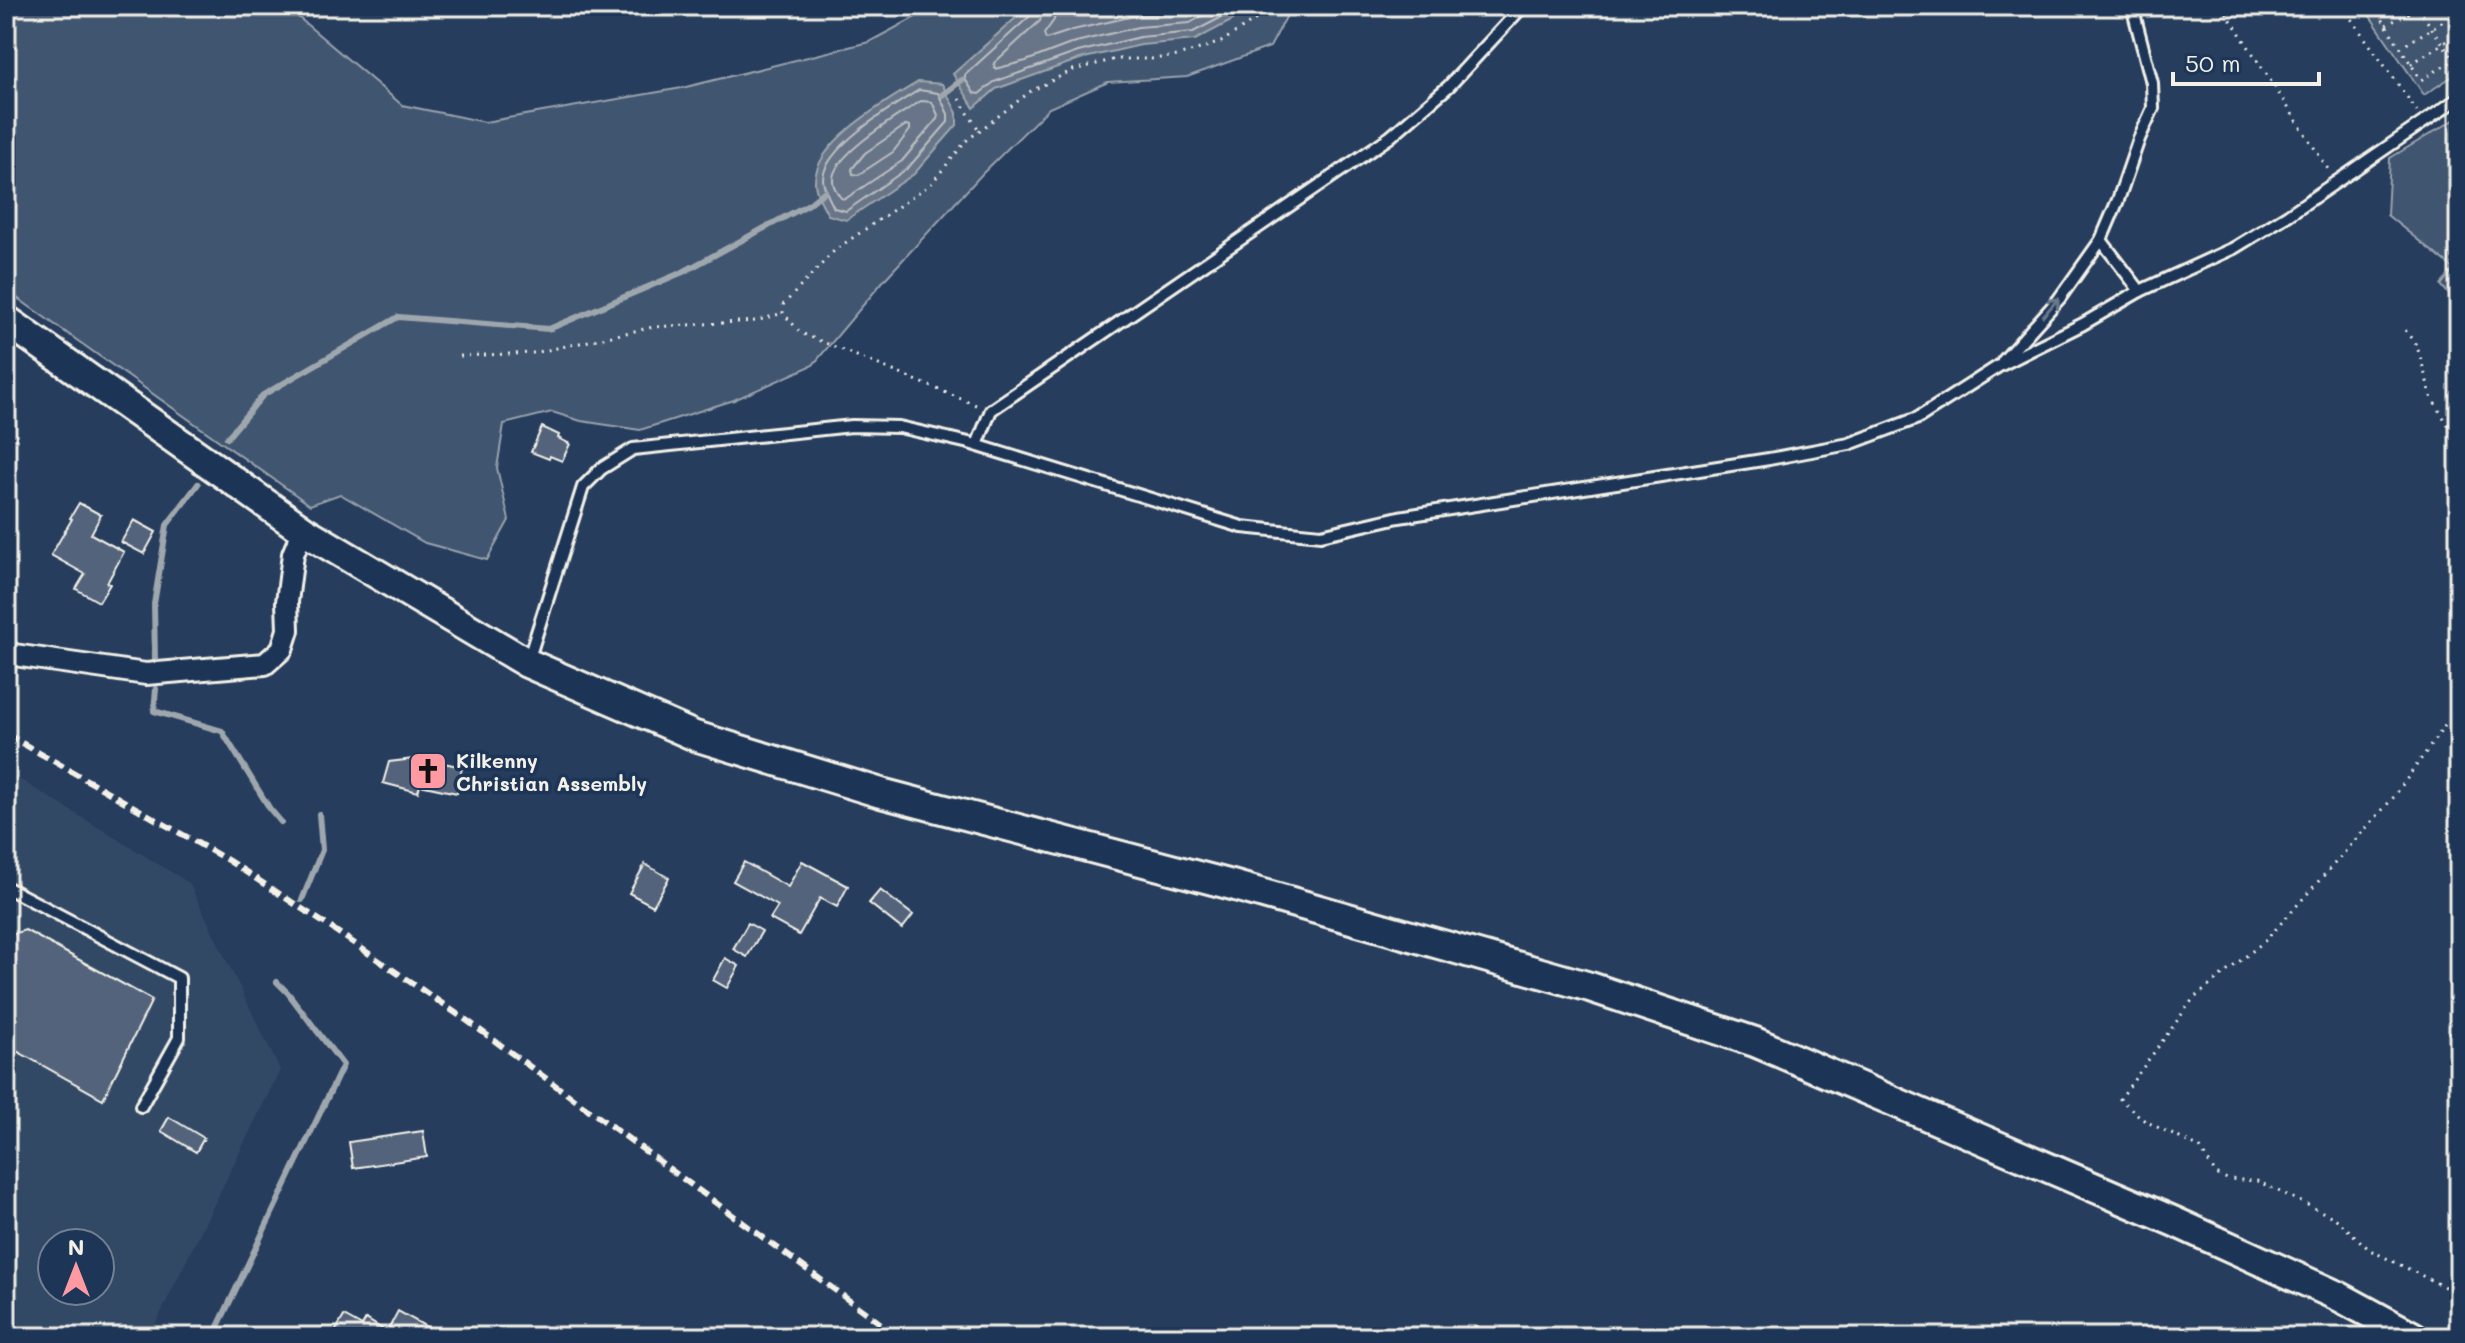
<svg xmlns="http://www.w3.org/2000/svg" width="2465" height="1343" viewBox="0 0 2465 1343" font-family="Mali,sans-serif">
	<rect width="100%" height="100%" fill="#263d5d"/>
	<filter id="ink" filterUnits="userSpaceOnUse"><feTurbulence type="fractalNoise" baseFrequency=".0125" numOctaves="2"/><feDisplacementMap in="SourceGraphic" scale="16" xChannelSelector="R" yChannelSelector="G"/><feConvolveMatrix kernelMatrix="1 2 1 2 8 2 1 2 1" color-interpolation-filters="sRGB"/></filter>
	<g filter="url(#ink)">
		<!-- built -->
		<path fill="#334966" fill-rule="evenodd" d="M6,771L189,883L280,1070L149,1337H6ZM52,1243H100V1291H52Z"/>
		<!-- green -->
		<g fill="#40546f" stroke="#9aa2ac" stroke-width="2">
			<polygon points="6,6 285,6 402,105 485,122 682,88 869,42 936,6 1292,6 1270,47 1187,77 1108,82 1049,108 983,173 885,279 813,365 734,400 640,430 581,421 552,412 504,424 497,468 509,520 487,560 425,543 340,494 310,505 6,290"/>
			<polygon points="2363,6 2459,6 2459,72 2424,95"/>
			<polygon points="2459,117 2459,306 2441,285 2454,269 2387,215 2390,158"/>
		</g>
		<!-- water -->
		<g fill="#677588" stroke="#9fa7ae" stroke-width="2">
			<polygon points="1029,6 1242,6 1233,20 1195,40 1141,45 1080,59 996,89 974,108 953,74"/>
			<path d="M918,82L942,84L957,113V125L914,174L846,220L828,215C823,205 814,191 815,180C817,140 887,101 918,82Z"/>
		</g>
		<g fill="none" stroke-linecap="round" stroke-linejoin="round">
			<!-- shore -->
			<g stroke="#bcbfc2" stroke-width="2">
				<polyline points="1034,6 1031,15 965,75 965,79 974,93 979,94 994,82 1078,52 1140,37 1193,32 1226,15 1232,6"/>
				<polyline points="1044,6 1040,21 994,63 995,69 1026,61 1076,42 1138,27 1190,23 1220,6"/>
				<polyline points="1056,6 1054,20 1044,34 1046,39 1073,30 1134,16 1186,11 1196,6"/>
				<path d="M919,90L938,93L948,114V122L908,168L846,211L834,208C830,200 823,188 823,179C824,147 893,106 919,90Z"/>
				<path d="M921,101L932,102L938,115L937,119L902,161L845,199L841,198C838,194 833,186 833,181C830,156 902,113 921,101Z"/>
				<polygon points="906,125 910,126 910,130 893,152 858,175 853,174 852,169 865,153"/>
			</g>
			<!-- stream -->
			<g stroke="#9fa7ae" stroke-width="6">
				<polyline points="942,95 962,80"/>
				<polyline points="227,438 263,395 398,317 549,329 683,272 809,204 825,191"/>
				<polyline points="155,660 154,604 167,525 198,484"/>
				<polyline points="156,689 154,711 222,731 270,809 281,822"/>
				<polyline points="302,900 322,850 319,814"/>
				<polyline points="213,1337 343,1065 288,993 277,982"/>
			</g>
		</g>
		<!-- building -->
		<g fill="#52647b" stroke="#f4f1e8" stroke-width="2">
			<polygon points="542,427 559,435 558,438 570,444 562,461 550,456 549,459 531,452"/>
			<polygon points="79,503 101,515 91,534 124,552 107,583 110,584 99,602 76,589 85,574 51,555 72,519 70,518"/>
			<polygon points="134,520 156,532 144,554 121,542"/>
			<polygon points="422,758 462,767 457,793 420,785 418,792 383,783 389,762"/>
			<polygon points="802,861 848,886 837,907 820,898 799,935 770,919 778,906 733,881 744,862 788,887"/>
			<polygon points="645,864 669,878 653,906 629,893"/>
			<polygon points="880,890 913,915 902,929 869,903"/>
			<polygon points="748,923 762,931 747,957 733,949"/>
			<polygon points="25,930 152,1000 103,1099 6,1045 6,936"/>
			<polygon points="725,958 739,966 727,988 713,980"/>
			<polygon points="169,1117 204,1138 196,1152 161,1131"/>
			<polygon points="423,1131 427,1157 353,1168 349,1142"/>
			<polygon points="398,1311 445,1337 332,1337 344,1316 362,1326 366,1319 387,1332"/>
		</g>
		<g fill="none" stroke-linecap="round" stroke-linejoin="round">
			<!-- lane casing -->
			<g stroke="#f4f1e8" stroke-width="16">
				<g id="lane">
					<polyline points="2101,240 2140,291"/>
					<polyline points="2003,361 2059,299 2101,240 2118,200 2139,139 2153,108 2152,83 2132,6"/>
					<polyline points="977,445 991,410 1390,137 1449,86 1523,6"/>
					<polyline points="528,661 583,487 601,469 633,449 852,426 899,427 969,443 1242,527 1321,535 1399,517 1769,459 1849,444 1918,418 1999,366 2083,324 2140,291 2234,248 2288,215 2459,98"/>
					<polyline points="6,887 179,978 179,1038 141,1106"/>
				</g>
			</g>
			<!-- street casing -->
			<g stroke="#f4f1e8" stroke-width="26">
				<polyline id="street" points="6,651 14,655 146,674 265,664 282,649 288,630 287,602 293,554 303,530"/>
			</g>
			<!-- secondary casing -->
			<g stroke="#f4f1e8" stroke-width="34">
				<polyline id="secondary" points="6,320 303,530 527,663 695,736 881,793 1232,885 1590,987 1755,1042 2175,1222 2340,1297 2414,1337"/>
			</g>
			<!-- path -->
			<g stroke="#f4f1e8" stroke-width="3" stroke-dasharray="2 6" stroke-linecap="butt">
				<polyline points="2222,6 2328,169"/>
				<polyline points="2342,6 2417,111"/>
				<polyline points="2374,6 2421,80 2459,57"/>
				<polyline points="2457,6 2459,8"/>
				<polyline points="2418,8 2454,60"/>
				<polyline points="2386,25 2422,6"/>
				<polyline points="2400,48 2459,11"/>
				<polyline points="2411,64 2459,33"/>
				<polyline points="959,99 979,130"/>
				<polyline points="2405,330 2417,346 2432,399 2459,442"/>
				<polyline points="460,356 534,353 653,327 756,321 783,313"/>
				<polyline points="976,405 801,333 783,313 783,305 835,250 931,184 966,141 1031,91 1073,70 1116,59 1151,59 1178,56 1221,42 1261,16 1270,6"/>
				<polyline points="2459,706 2393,798 2266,940 2193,999 2120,1099 2145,1121 2200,1148 2216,1174 2227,1179 2257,1181 2335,1218 2370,1250 2459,1294"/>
			</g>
			<!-- lane -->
			<use href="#lane" stroke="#1d3557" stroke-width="10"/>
			<!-- street -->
			<use href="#street" stroke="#1d3557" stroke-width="20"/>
			<!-- secondary -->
			<use href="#secondary" stroke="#1d3557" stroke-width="28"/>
			<!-- rail -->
			<polyline stroke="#f4f1e8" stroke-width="6" stroke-dasharray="12 6" stroke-linecap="butt" points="6,734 229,861 330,927 469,1022 899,1337"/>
		</g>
		<!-- one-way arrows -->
		<defs><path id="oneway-shaft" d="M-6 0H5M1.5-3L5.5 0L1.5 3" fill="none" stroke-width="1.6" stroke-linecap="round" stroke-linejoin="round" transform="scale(2)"/></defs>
		<use stroke="#68778a" href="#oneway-shaft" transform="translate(2051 307) rotate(-49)"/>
	</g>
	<!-- icons -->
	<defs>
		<g id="church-square" transform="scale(2)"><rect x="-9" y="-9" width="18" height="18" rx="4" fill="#ff9aa2" stroke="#1d3557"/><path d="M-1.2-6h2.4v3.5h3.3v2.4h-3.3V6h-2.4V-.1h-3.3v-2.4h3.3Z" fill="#111"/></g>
	</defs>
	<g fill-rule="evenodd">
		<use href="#church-square" x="428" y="771"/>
	</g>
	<g text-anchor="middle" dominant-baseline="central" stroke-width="7" stroke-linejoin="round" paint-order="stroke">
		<!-- poi labels -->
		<g font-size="20" font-weight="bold" fill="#f4f1e8" stroke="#1d3557" text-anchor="start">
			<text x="456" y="760">Kilkenny<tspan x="456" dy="23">Christian Assembly</tspan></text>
		</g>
	</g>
	<!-- margin -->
	<rect width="2465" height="1343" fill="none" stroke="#1d3557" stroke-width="32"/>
	<rect x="16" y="16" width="2433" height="1311" fill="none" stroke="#f4f1e8" stroke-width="3" filter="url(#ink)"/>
	<!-- north arrow -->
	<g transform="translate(76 1267)"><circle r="38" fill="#1d3557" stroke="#738091" stroke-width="2"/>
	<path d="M0-6L14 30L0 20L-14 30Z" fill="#ff9aa2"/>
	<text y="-12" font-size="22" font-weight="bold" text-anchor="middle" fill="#f4f1e8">N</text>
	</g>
	<!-- scale -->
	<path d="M2173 72v12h146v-12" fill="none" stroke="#f4f1e8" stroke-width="4"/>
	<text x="2185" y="72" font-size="24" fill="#f4f1e8" stroke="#1d3557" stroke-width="6" paint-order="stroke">50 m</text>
</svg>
